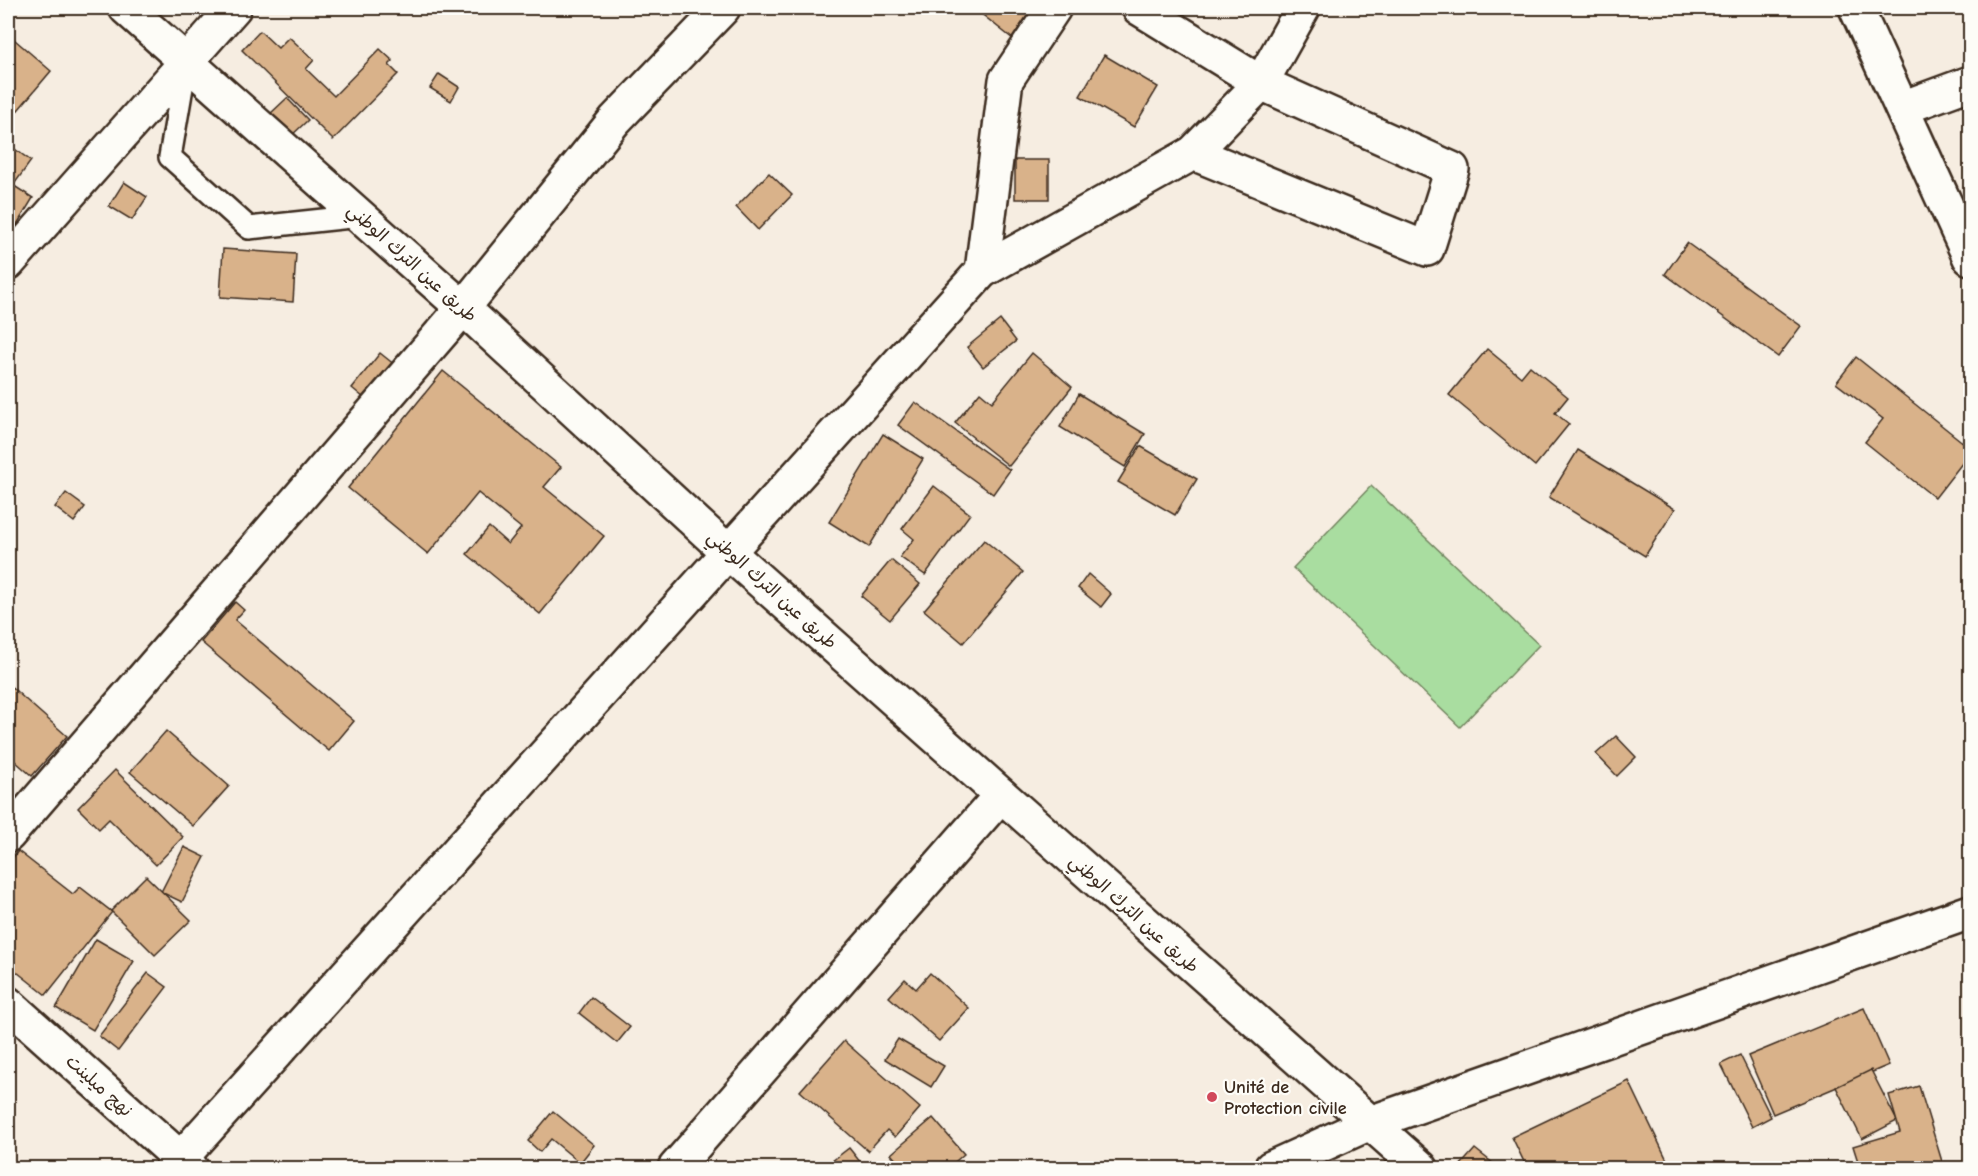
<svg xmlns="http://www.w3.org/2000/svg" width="1978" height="1176" viewBox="0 0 1978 1176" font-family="'Comic Neue','Playpen Sans Arabic',sans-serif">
	<rect width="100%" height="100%" fill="#f6ede1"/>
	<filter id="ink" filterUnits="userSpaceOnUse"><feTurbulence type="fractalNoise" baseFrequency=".0167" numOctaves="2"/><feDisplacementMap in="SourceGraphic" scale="12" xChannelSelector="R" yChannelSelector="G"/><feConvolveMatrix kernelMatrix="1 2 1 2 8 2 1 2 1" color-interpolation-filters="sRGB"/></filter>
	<g filter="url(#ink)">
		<!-- green -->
		<polygon fill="#a9dda0" stroke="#72845f" stroke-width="1.5" points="1371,486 1539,645 1460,727 1293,568"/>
		<!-- building -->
		<g fill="#d9b28a" stroke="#3b2a1e" stroke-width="1.5">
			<polygon points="8,8 16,8 8,18"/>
			<polygon points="974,8 1054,8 1023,47"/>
			<polygon points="260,31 278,48 289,37 314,60 306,69 334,96 380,49 393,61 389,65 398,74 333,140 242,50"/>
			<polygon points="8,34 51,71 8,122"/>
			<polygon points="1104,55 1158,87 1134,127 1080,96"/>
			<polygon points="439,74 459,87 451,101 430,88"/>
			<polygon points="287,98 308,120 290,137 270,114"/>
			<polygon points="8,144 31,161 15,183 8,177"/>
			<rect x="1015" y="160" width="34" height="39"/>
			<polygon points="769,173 792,195 758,230 736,207"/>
			<polygon points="8,182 33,198 10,236 8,234"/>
			<polygon points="124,182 147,197 132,220 109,206"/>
			<polygon points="1687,243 1801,326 1778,357 1665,274"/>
			<polygon points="223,249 296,254 293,302 220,297"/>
			<polygon points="1000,320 1016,341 983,367 967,347"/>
			<polygon points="1487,349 1521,377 1530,366 1568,397 1555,413 1569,424 1535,466 1449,395"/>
			<polygon points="380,353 405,373 376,408 352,388"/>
			<polygon points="1032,353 1072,387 1009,466 955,423 980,392 992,402"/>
			<polygon points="1856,357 1970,448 1970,453 1935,498 1865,442 1883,419 1836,383"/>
			<polygon points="443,371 561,467 544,487 604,536 540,614 467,554 489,527 508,544 521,528 478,493 428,554 348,488"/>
			<polygon points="1079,394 1145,434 1125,467 1060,427"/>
			<polygon points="915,402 1010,470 993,494 898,425"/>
			<polygon points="883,434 923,459 869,547 829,522"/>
			<polygon points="1140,446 1197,479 1175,515 1118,482"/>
			<polygon points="1578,450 1675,509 1645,556 1549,497"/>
			<polygon points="934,486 970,514 925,575 900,557 914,539 902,529"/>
			<polygon points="66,493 85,507 74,522 55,507"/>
			<polygon points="984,540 1023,572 963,643 924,610"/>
			<polygon points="891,560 920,584 890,620 861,596"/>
			<polygon points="1088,574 1111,594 1101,607 1078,588"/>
			<polygon points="235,602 244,610 235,620 354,721 329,751 201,642"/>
			<polygon points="8,684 67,736 32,776 8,755"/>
			<polygon points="166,731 229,786 193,826 130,772"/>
			<polygon points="1616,736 1636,757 1617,776 1596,754"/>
			<polygon points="115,770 183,837 156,865 109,819 99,829 78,808"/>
			<polygon points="184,847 205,857 182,902 161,892"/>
			<polygon points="18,851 73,894 80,887 112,912 46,995 8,965 8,864"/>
			<polygon points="146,876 191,920 155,955 111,911"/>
			<polygon points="96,939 134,961 93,1030 56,1008"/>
			<polygon points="148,973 167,987 118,1051 99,1036"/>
			<polygon points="930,973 969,1008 939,1041 889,997 905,979 916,989"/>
			<polygon points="591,997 630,1027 617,1043 579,1013"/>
			<polygon points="1864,1008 1889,1065 1773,1114 1748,1056"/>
			<polygon points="898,1039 944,1066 931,1087 885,1059"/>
			<polygon points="844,1041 920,1108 895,1137 887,1130 868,1151 800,1091"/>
			<polygon points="1740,1055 1771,1117 1752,1127 1721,1064"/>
			<polygon points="1871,1070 1897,1121 1862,1139 1836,1087"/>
			<polygon points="1629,1081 1667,1160 1649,1168 1527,1168 1512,1137"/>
			<polygon points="1919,1086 1944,1168 1860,1168 1853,1146 1900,1132 1889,1095"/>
			<polygon points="553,1111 594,1145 580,1163 551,1139 540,1152 528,1141"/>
			<polygon points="933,1118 964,1154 948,1168 903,1168 891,1154"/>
			<polygon points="849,1148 865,1168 823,1168"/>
			<polygon points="1475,1149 1499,1168 1458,1168"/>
		</g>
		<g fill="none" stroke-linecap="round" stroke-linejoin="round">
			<!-- lane casing -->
			<g stroke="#3b2a1e" stroke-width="26">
				<polyline id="lane" points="186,64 170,157 249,228 360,216"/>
			</g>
			<!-- street casing -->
			<g stroke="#3b2a1e" stroke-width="38">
				<g id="street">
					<polyline points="1139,8 1261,83 1452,169 1427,249 1193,153"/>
					<polyline points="1856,8 1970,258"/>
					<polyline points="1902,108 1970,83"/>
					<polyline points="8,263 234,8"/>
					<polyline points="982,271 1006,80 1054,8"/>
					<polyline points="8,835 463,308 615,120 723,8"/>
					<polyline points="8,1004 191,1168"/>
					<polyline points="172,1168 982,271 1193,153 1261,83 1303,8"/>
					<polyline points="675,1168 1001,795"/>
					<polyline points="1271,1168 1370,1123 1970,912"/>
				</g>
			</g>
			<!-- secondary casing -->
			<g stroke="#3b2a1e" stroke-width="38">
				<polyline id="secondary" points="126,8 463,308 729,553 1421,1168"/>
			</g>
			<!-- lane -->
			<use href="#lane" stroke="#fdfcf7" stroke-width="21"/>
			<!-- street -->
			<use href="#street" stroke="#fdfcf7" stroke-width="33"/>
			<!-- secondary -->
			<use href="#secondary" stroke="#fdfcf7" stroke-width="33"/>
		</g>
	</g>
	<!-- markers -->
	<circle fill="#d1495b" stroke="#fdfcf7" stroke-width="2" cx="1212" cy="1097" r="6"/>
	<g text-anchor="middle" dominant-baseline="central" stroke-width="4.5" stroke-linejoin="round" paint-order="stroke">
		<!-- street labels -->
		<g font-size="18" fill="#3b2a1e" stroke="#fdfcf7">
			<text transform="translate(412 263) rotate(42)">طريق عين الترك الوطني</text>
			<text transform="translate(772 590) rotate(42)">طريق عين الترك الوطني</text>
			<text transform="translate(1134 914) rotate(42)">طريق عين الترك الوطني</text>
			<text transform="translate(99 1086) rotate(42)">نهج ميلينت</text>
		</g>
		<!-- poi labels -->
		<g font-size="18" font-weight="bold" fill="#3b2a1e" stroke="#fdfcf7" text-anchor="start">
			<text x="1224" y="1087">Unité de<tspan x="1224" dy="21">Protection civile</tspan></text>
		</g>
	</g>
	<!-- margin -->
	<rect width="1978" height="1176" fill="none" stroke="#fdfcf7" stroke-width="30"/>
	<rect x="15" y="15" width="1948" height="1146" fill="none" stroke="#3b2a1e" stroke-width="2" filter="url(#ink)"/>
</svg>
